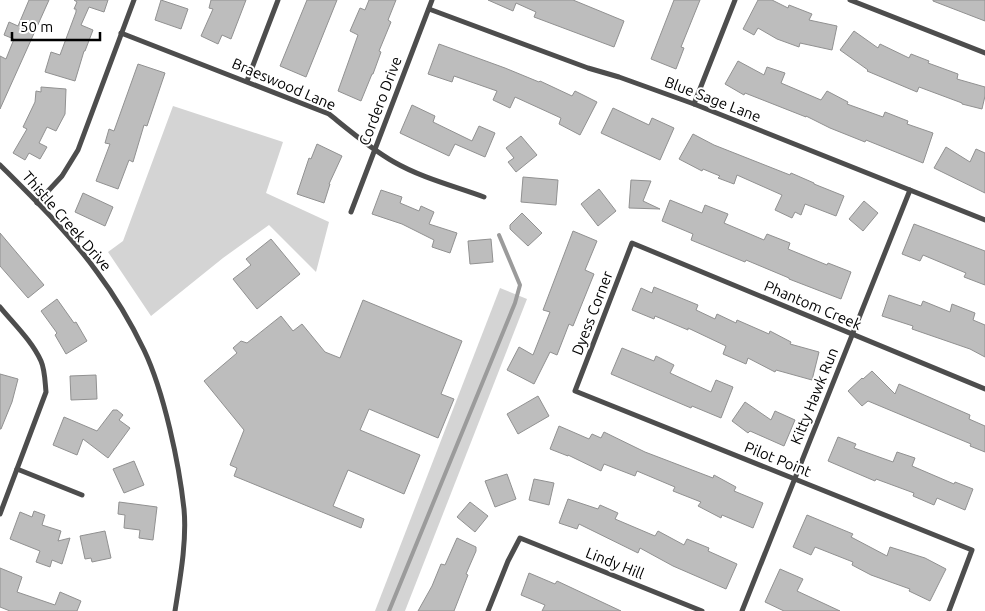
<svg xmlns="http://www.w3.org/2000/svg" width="985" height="611" viewBox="0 0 985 611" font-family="Ubuntu,sans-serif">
	<rect width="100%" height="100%" fill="#fff"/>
	<!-- green -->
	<g fill="#d4d4d4">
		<polygon points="173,106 283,142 266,193 329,222 316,272 269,225 223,258 151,316 108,252 123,241"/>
		<polygon points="500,288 527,299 405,611 375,611"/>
	</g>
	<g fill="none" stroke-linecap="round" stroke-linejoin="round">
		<!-- stream -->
		<polyline stroke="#9b9b9b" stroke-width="4" points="389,611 515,303 520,285 499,235"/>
	</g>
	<!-- building -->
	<g fill="#bdbdbd" stroke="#919191">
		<polygon points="29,0 49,0 0,109 0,56 6,59 14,39 4,35 9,22 18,26"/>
		<polygon points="74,0 108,0 104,12 89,7 81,25 93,30 85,51 84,51 75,81 45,72 51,52 60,55 76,12 76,9 74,9 77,2"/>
		<polygon points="161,0 188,9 181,29 155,20"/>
		<polygon points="211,0 246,0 231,39 222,35 218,44 201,36 213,9 209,8"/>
		<polygon points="307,0 337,0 306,77 280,66"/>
		<polygon points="369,0 396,0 388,20 391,22 379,51 381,52 373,74 372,74 361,101 338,91 358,35 350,31 360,8 365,10"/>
		<polygon points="488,0 573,0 624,21 614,47 534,17 536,12 516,3 513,11"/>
		<polygon points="674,0 700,0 681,47 684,48 676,69 651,59"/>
		<polygon points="758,0 772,0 788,8 789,5 812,14 809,20 837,26 832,50 800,43 799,47 777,39 758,28 754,35 743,29"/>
		<polygon points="933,0 985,0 985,21 933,1"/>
		<polygon points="854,31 878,48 880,44 909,58 911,54 929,61 928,63 958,74 957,79 985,87 985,96 982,109 962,104 962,103 919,87 917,92 867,71 868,70 840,50"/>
		<polygon points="439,44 505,68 539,82 540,81 572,96 575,91 597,102 580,135 559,124 561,118 515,97 510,108 493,100 497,91 454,76 452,82 428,74"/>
		<polygon points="738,61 764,75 767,67 785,73 781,83 821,100 827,91 848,102 847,104 883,117 885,112 908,121 907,124 933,133 923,163 866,140 865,142 830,128 806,116 806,117 745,93 744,95 725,84"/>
		<polygon points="138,64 165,73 147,126 144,125 133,162 129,160 118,189 96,181 110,144 105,143 109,129 114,131"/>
		<polygon points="41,87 66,89 65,114 56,131 47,127 39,143 47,147 40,159 29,153 25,160 13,153 27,129 23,127 35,102 36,91 41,92"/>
		<polygon points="412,105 435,116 433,122 472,141 479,126 495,133 485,157 455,144 449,156 400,133"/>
		<polygon points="613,108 649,125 652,118 674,128 660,160 601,133"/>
		<polygon points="693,134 714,145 790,175 791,173 814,183 814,184 844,196 836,216 805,204 801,215 795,212 792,218 775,210 782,195 737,175 734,184 718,178 720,176 703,169 702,171 679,159"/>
		<polygon points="521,136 537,155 516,172 508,162 514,158 506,148"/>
		<polygon points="317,144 342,156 329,184 330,184 324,203 297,194 309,158 311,159"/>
		<polygon points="946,147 970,162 976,149 985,153 985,193 934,168"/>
		<polygon points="523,177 558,180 556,205 521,202"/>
		<polygon points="631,180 651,181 643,201 660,209 629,208"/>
		<polygon points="599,189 616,211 598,226 581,204"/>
		<polygon points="381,190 402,197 400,203 419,211 421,206 434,212 429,224 457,233 450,253 432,247 434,240 402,224 372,214"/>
		<polygon points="83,193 113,207 105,226 75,212"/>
		<polygon points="670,200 702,213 705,205 728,214 724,223 764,240 767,234 790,243 788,249 827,265 828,263 851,272 841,299 789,279 789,278 746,260 745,262 691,240 693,234 662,221"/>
		<polygon points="864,201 878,213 863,231 849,219"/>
		<polygon points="522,213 542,233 528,246 510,229 510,225"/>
		<polygon points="914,224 985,251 985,285 964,277 966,273 923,255 920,261 902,254"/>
		<polygon points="573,231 597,241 585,270 594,274 573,326 569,324 557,355 550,352 534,384 507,370 519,347 533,355 550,312 543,310"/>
		<polygon points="0,233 44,285 28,298 0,266"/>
		<polygon points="271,239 300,274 257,309 233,279 251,265 246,259"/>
		<polygon points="491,239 493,262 470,264 468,241"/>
		<polygon points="654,287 698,305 696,310 715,319 717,314 736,323 737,320 769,334 770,331 791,342 790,344 819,352 812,380 776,370 775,372 748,358 746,364 723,354 726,346 688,328 688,330 655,316 654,319 632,310 641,288 652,293"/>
		<polygon points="889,295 921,306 923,301 950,312 952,304 975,313 973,320 985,325 985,357 970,349 912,329 913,326 882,316"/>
		<polygon points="57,299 74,323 76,322 87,341 66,354 55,335 57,333 41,311"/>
		<polygon points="363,300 462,341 441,394 454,399 438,438 369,409 360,430 420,455 404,494 348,470 333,506 364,519 361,528 234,476 237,468 230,465 244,430 204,381 237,353 233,348 241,341 247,343 281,316 293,331 302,324 325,352 340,358"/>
		<polygon points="622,348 654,361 656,356 674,365 670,373 711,392 716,380 733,387 721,418 692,406 691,408 611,374"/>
		<polygon points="872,371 895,394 899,384 970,415 969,419 985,426 985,452 970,446 971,444 868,401 862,406 848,391 862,378 863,379"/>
		<polygon points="0,374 18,379 12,402 1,429 0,429"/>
		<polygon points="96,375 97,399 71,400 70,376"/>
		<polygon points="538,396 549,416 518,434 507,414"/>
		<polygon points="745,402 771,420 775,411 795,420 784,446 750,431 748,433 732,421"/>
		<polygon points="113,410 117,410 123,415 119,420 130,428 108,458 83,439 77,455 53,445 64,417 97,431"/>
		<polygon points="559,426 589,439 592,434 601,438 604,432 645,452 713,478 714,475 736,487 734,491 763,503 753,528 722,515 721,518 698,506 701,502 673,491 675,487 637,471 635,476 604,464 601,471 568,455 568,456 550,449"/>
		<polygon points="838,437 856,444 854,448 893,462 897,452 915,458 912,466 954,484 955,482 973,489 965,510 937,498 934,505 913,496 914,493 876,479 875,481 828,461"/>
		<polygon points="134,461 144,485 124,493 113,469"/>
		<polygon points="507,474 516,499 495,507 485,481"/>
		<polygon points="534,479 554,483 549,505 529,500"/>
		<polygon points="568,499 598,509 600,505 618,513 615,519 655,536 658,531 684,545 687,539 709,548 708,551 737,564 726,589 673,566 640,548 638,553 579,524 577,529 559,523"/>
		<polygon points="119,502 157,507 153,540 139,538 140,530 124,528 125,515 118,514"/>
		<polygon points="470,502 488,516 475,532 457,517"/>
		<polygon points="34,511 45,515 42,525 61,531 58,541 70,538 62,564 52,560 50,567 36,562 40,551 10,539 20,512 32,517"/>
		<polygon points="807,515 853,534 851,537 887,556 890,547 925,558 946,569 930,601 909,591 910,589 871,575 852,565 853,562 815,547 811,555 793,547"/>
		<polygon points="105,531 111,558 92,562 91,558 85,559 80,536"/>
		<polygon points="457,538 476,547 476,551 466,574 468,575 454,611 418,611 432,586 441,564 445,565"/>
		<polygon points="0,568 22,577 17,592 55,605 60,592 81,601 77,611 10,611 0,607"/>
		<polygon points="780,569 803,579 797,591 840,611 784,611 765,602"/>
		<polygon points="529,573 555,584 557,581 621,611 542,611 545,605 521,595"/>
	</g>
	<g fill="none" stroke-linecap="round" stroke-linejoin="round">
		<!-- minor -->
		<g stroke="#4d4d4d" stroke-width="5">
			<polyline points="850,0 985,53"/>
			<polyline points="429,9 588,68 619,77 694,104 985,220"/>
			<path d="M121,33L329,114C350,131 371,149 394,162C422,178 454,186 484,197"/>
			<polyline points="247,81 278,0"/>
			<polyline points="694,104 735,0"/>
			<path d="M0,165C34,199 69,233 97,272C115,296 131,323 144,350C164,392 179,463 184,509C187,541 180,579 175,611"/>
			<polyline points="37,203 62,176 78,150 134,0"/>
			<polyline points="351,212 432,0"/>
			<path d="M0,307C14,324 32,341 41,361C45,370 45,382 46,392L0,514"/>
			<polyline points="17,469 82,495"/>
			<polyline points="488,611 508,561 520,538 702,611"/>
			<polyline points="742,611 910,190"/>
			<polyline points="949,611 972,550 575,391 632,243 985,389"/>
		</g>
	</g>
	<g text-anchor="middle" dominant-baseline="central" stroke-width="4" stroke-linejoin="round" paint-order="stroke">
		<!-- street labels -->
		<g font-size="15" fill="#000" stroke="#fff">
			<text transform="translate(284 84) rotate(23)">Braeswood Lane</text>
			<text transform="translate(713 99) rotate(21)">Blue Sage Lane</text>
			<text transform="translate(380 101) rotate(-69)">Cordero Drive</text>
			<text transform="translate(67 221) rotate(49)">Thistle Creek Drive</text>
			<text transform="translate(813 305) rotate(23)">Phantom Creek</text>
			<text transform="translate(592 313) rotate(-69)">Dyess Corner</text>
			<text transform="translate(814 396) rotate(-68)">Kitty Hawk Run</text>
			<text transform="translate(778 459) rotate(22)">Pilot Point</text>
			<text transform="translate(615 563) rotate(22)">Lindy Hill</text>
		</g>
	</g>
	<!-- scale -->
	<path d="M12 32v8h88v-8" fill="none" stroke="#000000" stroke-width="2.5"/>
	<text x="20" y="32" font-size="15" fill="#000000" stroke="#ffffff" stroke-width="4" paint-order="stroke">50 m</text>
</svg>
